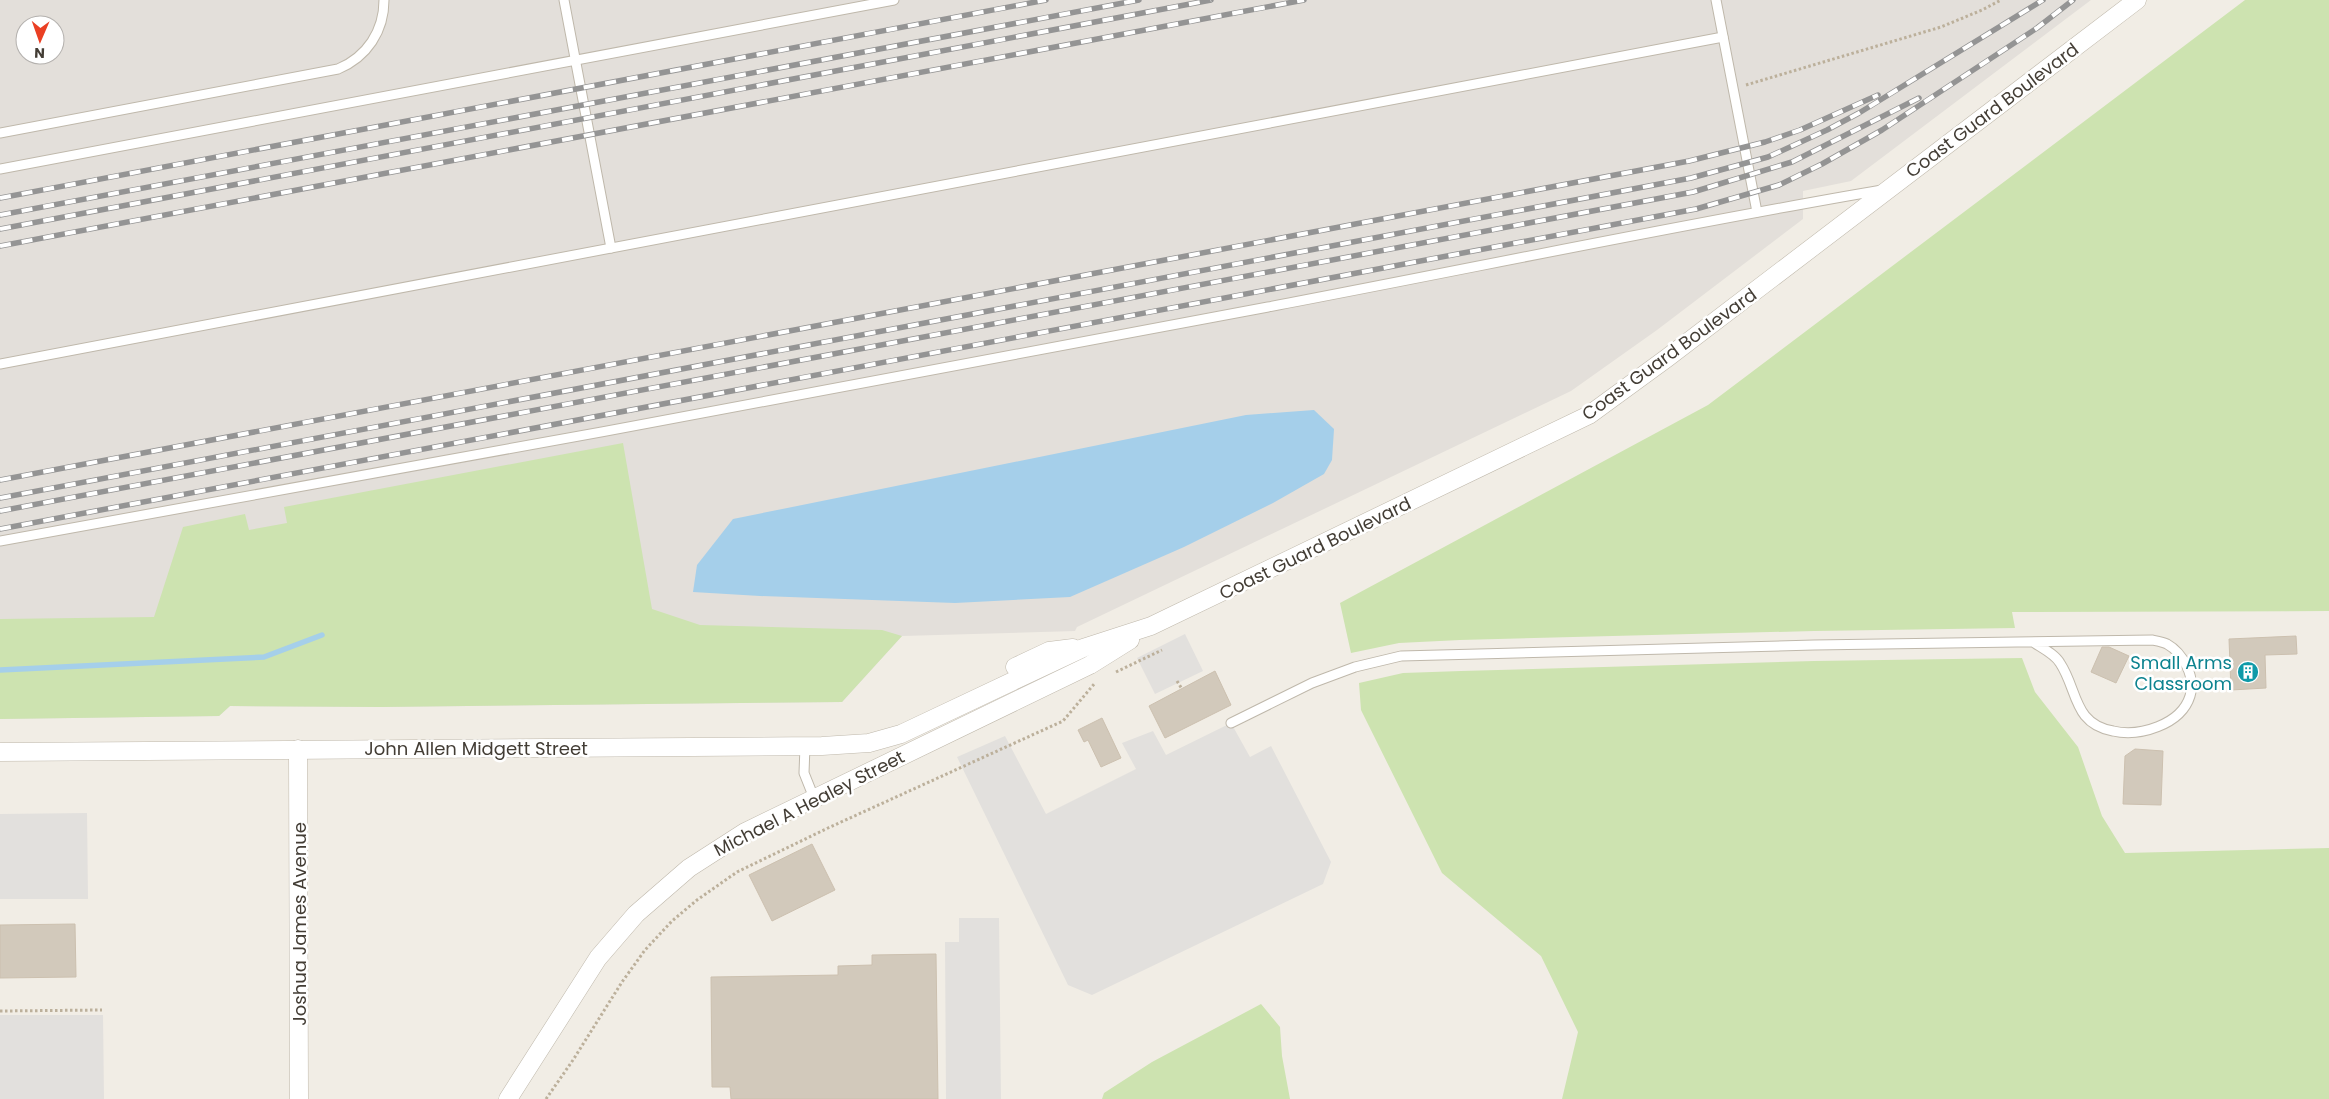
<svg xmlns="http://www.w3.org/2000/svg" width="2329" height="1099" viewBox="0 0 2329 1099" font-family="Poppins,sans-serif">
	<rect width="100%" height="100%" fill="#f1ede5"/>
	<!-- industrial -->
	<path fill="#e3dfda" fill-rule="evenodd" d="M0,0H2091L1851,181L1803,191V219L1657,330L1571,391L1077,627L1075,631L902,636L842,702L381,707L230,706L219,716L0,719ZM25,25H55V55H25Z"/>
	<!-- green -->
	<g fill="#cde3b0">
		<polygon points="2245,0 2329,0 2329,611 2012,612 2015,628 1814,631 1460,640 1399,643 1351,653 1340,603 1708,405"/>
		<polygon points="623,443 652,609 700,625 882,630 902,636 842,702 381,707 230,706 219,716 0,719 0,619 154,617 183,527 245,514 249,530 287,523 284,507"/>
		<polygon points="2022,658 2035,692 2078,747 2102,816 2125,853 2329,848 2329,1099 1562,1099 1578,1032 1541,956 1442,873 1361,710 1359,683 1403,673 1461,671 1814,661"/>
		<polygon points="1261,1004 1280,1027 1282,1056 1290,1099 1102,1099 1104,1093 1152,1062"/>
	</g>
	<!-- parking -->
	<g fill="#e2e0dd">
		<polygon points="1185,634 1203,671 1155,694 1137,658"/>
		<polygon points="1231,723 1250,757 1271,746 1331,862 1323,884 1092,995 1068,985 957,757 1005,736 1046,814 1136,769 1122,743 1153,731 1166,755"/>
		<polygon points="87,813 88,899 0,899 0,814"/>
		<polygon points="959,918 999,918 1001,1099 946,1099 945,942 959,942"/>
		<polygon points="0,1015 103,1015 104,1099 0,1099"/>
	</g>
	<!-- water -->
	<polygon fill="#a5cfea" points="1314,410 1334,429 1332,460 1324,474 1273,503 1184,547 1070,597 955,603 760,596 693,592 697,565 733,519 1246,415"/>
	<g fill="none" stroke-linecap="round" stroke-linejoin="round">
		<!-- stream -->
		<polyline stroke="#a5cfea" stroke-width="5.5" points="0,670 264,657 322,635"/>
	</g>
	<!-- building -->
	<g fill="#d2c9bb" stroke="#ccc0af">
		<polygon points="2296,636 2297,654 2265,655 2266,688 2231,690 2229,639"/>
		<polygon points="2102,647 2109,647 2129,656 2116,683 2091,672"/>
		<polygon points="1215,671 1231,705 1165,738 1149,706"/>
		<polygon points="1102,718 1121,758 1101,767 1088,740 1084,742 1078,730"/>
		<polygon points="2135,749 2163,751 2161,805 2123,804 2125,756"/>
		<polygon points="812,844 835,890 772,921 749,875"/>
		<polygon points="75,924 76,977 0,978 0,925"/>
		<polygon points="936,954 938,1099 731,1099 730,1087 712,1087 711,977 838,975 838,966 872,965 872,955"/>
	</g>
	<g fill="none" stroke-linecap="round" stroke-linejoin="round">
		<!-- lane casing -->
		<g stroke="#bfb8ab" stroke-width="11">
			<g id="lane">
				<polyline points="564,0 611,248"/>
				<polyline points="1716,0 1757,212"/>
				<path d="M0,133L338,69C367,57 384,31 384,0"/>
				<polyline points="0,169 894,0"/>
				<polyline points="0,364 1723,37"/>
				<path d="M0,541C423,466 846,387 1268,307C1473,268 1677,225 1882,190"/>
				<path d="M1231,723L1312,683L1355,667L1401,656L1814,645L2152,640C2157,641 2163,642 2167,644C2183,653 2196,677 2190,696C2181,725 2139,737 2113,731C2073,724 2078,690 2060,663C2055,654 2042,648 2033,642"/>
				<polyline points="805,746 804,773 814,798"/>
			</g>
		</g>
		<!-- street casing -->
		<g stroke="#bfb8ab" stroke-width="19">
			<g id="street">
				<polyline points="1015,667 1049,651 1073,648"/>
				<polyline points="298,749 299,1099"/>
				<polyline points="0,752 822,746 869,743 901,734 1083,648 1151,626 1589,415 1667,358 2137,0"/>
				<polyline points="508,1099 598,958 636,914 689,868 745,832 1090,665 1130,640"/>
			</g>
		</g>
		<!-- path -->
		<g stroke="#bcb09b" stroke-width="3" stroke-dasharray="2.5 2.5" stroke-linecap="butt">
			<polyline points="1746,85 1941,27 1982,10 2001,0"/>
			<polyline points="1116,672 1162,650"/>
			<polyline points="1177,681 1182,689"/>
			<polyline points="0,1011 102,1010"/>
			<polyline points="546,1099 573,1060 622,982 645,950 672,921 697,900 737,872 828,828 1063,721 1095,683"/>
		</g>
		<!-- lane -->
		<use href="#lane" stroke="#fff" stroke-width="9"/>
		<!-- street -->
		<use href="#street" stroke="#fff" stroke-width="18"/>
		<!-- rail casing -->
		<g stroke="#949494" stroke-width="5.5">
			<g id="rail">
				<polyline points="0,198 1046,0"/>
				<polyline points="0,215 1139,0"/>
				<polyline points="0,229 1211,0"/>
				<polyline points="0,246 1304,0"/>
				<polyline points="0,480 1689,161 1765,142 1800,130 1878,95"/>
				<polyline points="0,498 1691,178 1768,157 1827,130 1859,113 2043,0"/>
				<polyline points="0,511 1693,192 1792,162 1919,98"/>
				<polyline points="0,529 1696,209 1779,185 1822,164 1882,130 2037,28 2073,0"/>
			</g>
		</g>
		<!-- rail -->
		<use href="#rail" stroke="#fff" stroke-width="4" stroke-dasharray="11" stroke-linecap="butt"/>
	</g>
	<!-- icons -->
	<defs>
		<g id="building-disc" transform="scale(1.125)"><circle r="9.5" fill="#0f9aa8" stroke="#fff"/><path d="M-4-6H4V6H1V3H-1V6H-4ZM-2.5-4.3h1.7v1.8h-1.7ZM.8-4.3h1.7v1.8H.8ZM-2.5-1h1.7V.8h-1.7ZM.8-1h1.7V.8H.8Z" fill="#fff"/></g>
	</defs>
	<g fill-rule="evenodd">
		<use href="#building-disc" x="2248" y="672"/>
	</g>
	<g text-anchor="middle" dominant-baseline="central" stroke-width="5" stroke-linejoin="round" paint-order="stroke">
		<!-- street labels -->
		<g font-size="18" fill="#433d35" stroke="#fff">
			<text transform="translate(1992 110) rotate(-37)">Coast Guard Boulevard</text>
			<text transform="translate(1669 354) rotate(-36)">Coast Guard Boulevard</text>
			<text transform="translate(1315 548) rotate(-26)">Coast Guard Boulevard</text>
			<text x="476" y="748">John Allen Midgett Street</text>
			<text transform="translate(809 803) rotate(-27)">Michael A Healey Street</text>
			<text transform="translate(299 924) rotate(-90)">Joshua James Avenue</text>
		</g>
		<!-- culture labels -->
		<g font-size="18" fill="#0d838f" stroke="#fff" text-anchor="end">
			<text x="2232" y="662">Small Arms<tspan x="2232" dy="21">Classroom</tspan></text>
		</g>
	</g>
	<!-- north arrow -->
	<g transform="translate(40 40) rotate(182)"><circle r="24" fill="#ffffff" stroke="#b4b1ae"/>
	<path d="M0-4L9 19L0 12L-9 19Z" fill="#ea3f23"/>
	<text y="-8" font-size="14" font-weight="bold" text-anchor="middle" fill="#433d35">N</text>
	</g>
</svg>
